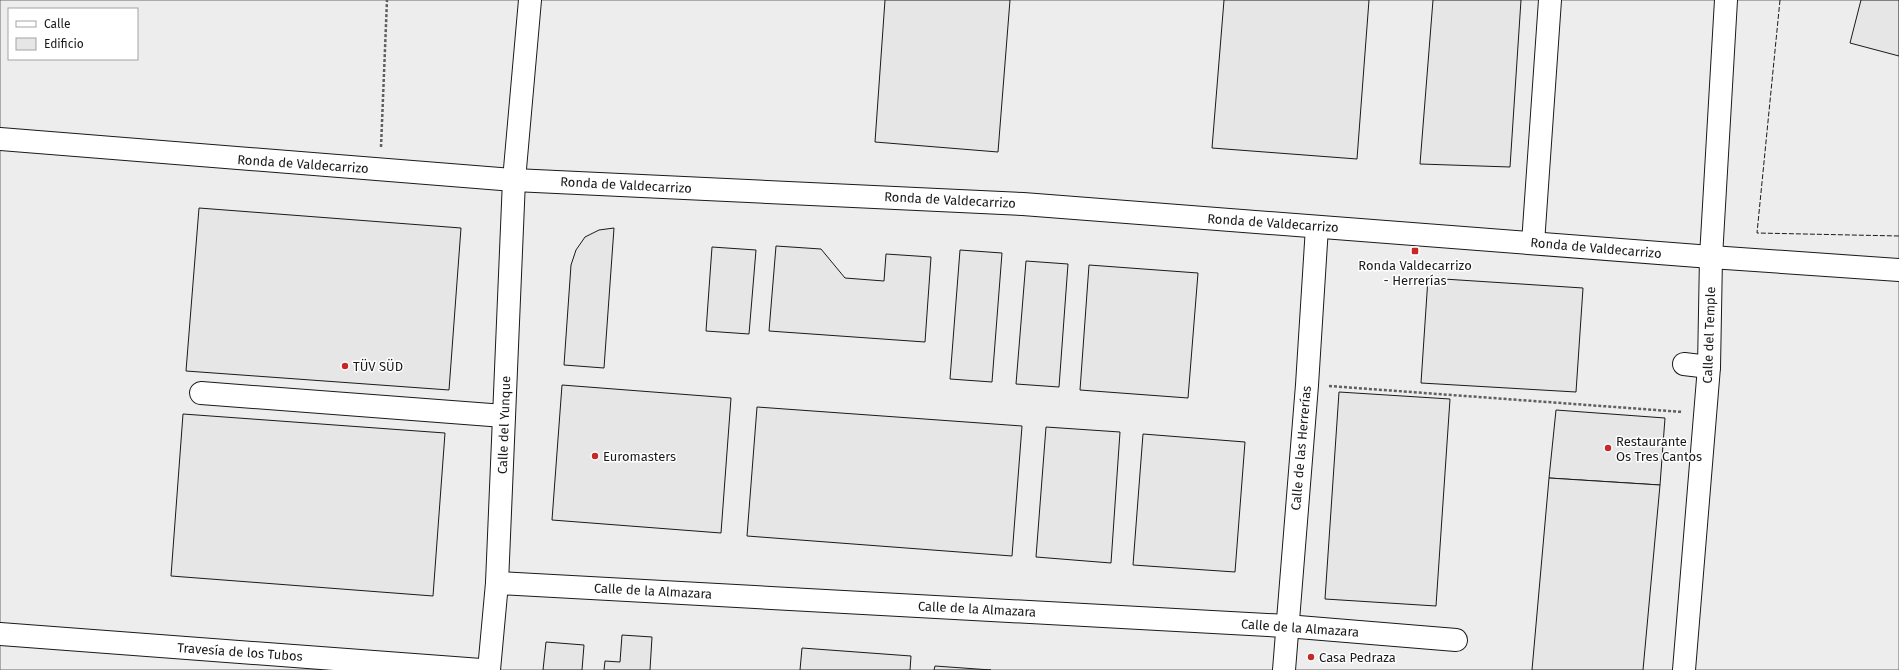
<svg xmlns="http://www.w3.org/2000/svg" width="1899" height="670" viewBox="0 0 1899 670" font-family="'Fira Sans',sans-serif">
	<rect width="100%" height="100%" fill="#fff"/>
	<!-- built -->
	<path fill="#ededed" stroke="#6a6a6a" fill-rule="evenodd" d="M0,0H1899V670H0ZM9,9H137V59H9Z"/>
	<!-- building -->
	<g fill="#e6e6e6" stroke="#1a1a1a">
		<polygon points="885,0 1010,0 998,152 875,142"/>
		<polygon points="1224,0 1369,0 1357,159 1212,148"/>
		<polygon points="1433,0 1521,0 1510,167 1420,164"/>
		<polygon points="1861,0 1899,0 1899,56 1850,43"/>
		<polygon points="199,208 461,228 449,390 186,371"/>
		<polygon points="614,228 604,368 564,365 571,265 576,250 585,237 599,230"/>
		<polygon points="776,246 821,249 845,278 884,281 886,254 931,257 925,342 769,331"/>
		<polygon points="712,247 756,250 749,334 706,331"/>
		<polygon points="960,250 1002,253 992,382 950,379"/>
		<polygon points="1026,261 1068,264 1059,387 1016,384"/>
		<polygon points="1089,265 1198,273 1188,398 1080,390"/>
		<polygon points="1428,278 1583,288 1576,392 1421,383"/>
		<polygon points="562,385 731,398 721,533 552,520"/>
		<polygon points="1339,392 1450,399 1436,606 1325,599"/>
		<polygon points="757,407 1022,426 1012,556 747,536"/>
		<polygon points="1556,410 1665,418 1660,485 1549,478"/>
		<polygon points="183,414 445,433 433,596 171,576"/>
		<polygon points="1046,427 1120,432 1111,563 1036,557"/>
		<polygon points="1143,434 1245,442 1235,572 1133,565"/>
		<polygon points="1549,478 1660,485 1643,670 1532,670"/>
		<polygon points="622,635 652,637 650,670 604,670 605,661 620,662"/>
		<polygon points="546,642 584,645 582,670 543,670"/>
		<polygon points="802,648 911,656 910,670 800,670"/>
		<polygon points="935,666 991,670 934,670"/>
	</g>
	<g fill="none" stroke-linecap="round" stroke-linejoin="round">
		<!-- minor casing -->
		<g stroke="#1a1a1a" stroke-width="24">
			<g id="minor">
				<polyline points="0,139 514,180 1023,204 1711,257 1899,270"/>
				<polyline points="1533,243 1550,0"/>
				<polyline points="1684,364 1709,367"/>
				<polyline points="201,393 504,416"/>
				<polyline points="497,583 1286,626 1456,640"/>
				<polyline points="0,634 481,670"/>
				<polyline points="489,670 497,583 514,180 530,0"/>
				<polyline points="1284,670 1307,385 1317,227"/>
				<polyline points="1684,670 1709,367 1711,257 1726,0"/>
			</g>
		</g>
		<!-- path -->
		<g stroke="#5f5f5f" stroke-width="2.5" stroke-dasharray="3 2" stroke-linecap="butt">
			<polyline points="381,147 387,0"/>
			<polyline points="1329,386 1683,412"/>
		</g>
		<!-- minor -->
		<use href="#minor" stroke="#fff" stroke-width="22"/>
		<!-- fence -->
		<polyline stroke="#1a1a1a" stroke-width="1" stroke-dasharray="5 2" stroke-linecap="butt" points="1780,0 1757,233 1899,236"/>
	</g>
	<!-- markers -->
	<g fill="#c62828" stroke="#fff" stroke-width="1.5">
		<rect x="1411" y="247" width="8" height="8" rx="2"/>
		<circle cx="345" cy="366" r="4"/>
		<circle cx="1608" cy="448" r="4"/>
		<circle cx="595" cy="456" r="4"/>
		<circle cx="1311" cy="657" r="4"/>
	</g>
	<g text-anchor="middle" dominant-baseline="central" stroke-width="3" stroke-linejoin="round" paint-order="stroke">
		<!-- street labels -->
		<g font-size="13" fill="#1a1a1a" stroke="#fff">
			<text transform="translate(303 164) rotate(4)">Ronda de Valdecarrizo</text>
			<text transform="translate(626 185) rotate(3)">Ronda de Valdecarrizo</text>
			<text transform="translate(950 200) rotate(3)">Ronda de Valdecarrizo</text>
			<text transform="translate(1273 223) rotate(4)">Ronda de Valdecarrizo</text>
			<text transform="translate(1596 248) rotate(5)">Ronda de Valdecarrizo</text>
			<text transform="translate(1709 335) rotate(-88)">Calle del Temple</text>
			<text transform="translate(504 425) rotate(-88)">Calle del Yunque</text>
			<text transform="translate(1301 448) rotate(-85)">Calle de las Herrerías</text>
			<text transform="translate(653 591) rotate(3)">Calle de la Almazara</text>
			<text transform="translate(977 609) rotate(3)">Calle de la Almazara</text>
			<text transform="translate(1300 628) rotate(4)">Calle de la Almazara</text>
			<text transform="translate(240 652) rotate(4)">Travesía de los Tubos</text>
		</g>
		<!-- poi labels -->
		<g font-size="13" fill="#1a1a1a" stroke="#fff" text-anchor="start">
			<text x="1415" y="265" text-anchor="middle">Ronda Valdecarrizo<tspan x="1415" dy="15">- Herrerías</tspan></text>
			<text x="353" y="366">TÜV SÜD</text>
			<text x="1616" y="441">Restaurante<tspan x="1616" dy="15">Os Tres Cantos</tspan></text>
			<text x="603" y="456">Euromasters</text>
			<text x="1319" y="657">Casa Pedraza</text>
		</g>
	</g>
	<!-- legend -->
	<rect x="8" y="8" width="130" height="52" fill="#ffffff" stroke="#a3a3a3"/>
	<rect x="16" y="21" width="20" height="6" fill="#ffffff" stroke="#a3a3a3"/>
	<text x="44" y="28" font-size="12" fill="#1a1a1a">Calle</text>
	<rect x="16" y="38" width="20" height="12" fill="#e6e6e6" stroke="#a3a3a3"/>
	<text x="44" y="48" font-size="12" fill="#1a1a1a">Edificio</text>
</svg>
